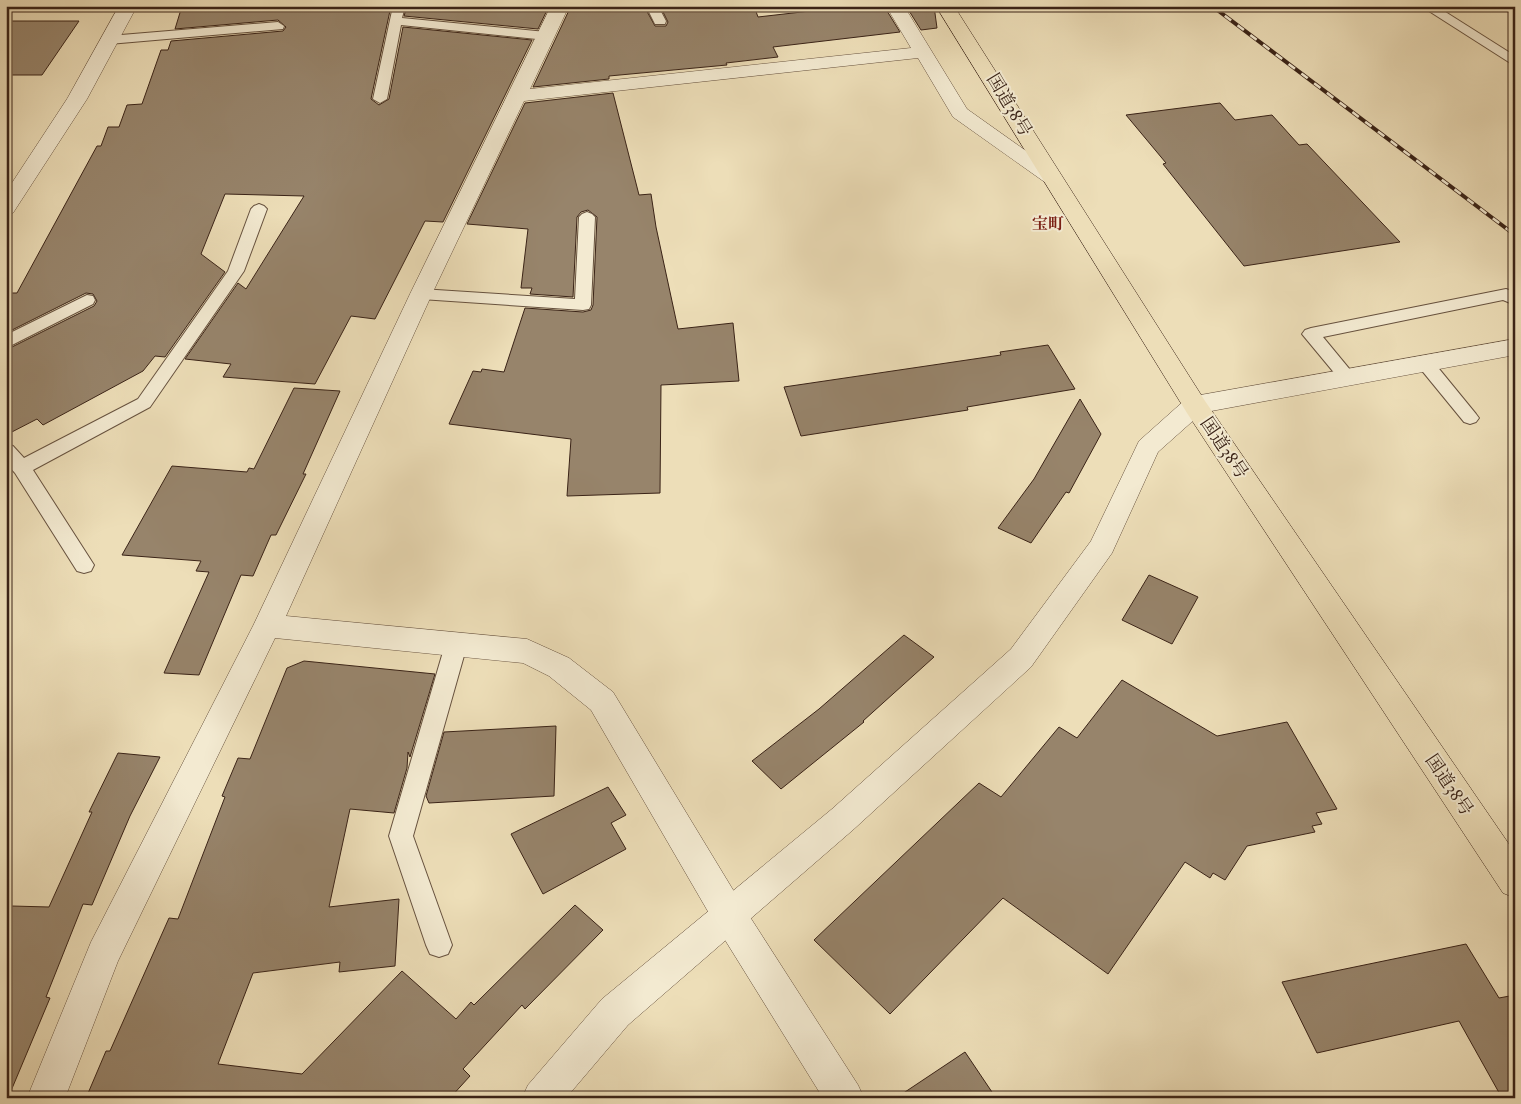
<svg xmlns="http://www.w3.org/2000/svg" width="1521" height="1104" viewBox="0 0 1521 1104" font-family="'IM FELL Double Pica','Noto Serif JP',serif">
	<rect width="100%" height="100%" fill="#eddeb8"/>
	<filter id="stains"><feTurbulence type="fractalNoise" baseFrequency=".004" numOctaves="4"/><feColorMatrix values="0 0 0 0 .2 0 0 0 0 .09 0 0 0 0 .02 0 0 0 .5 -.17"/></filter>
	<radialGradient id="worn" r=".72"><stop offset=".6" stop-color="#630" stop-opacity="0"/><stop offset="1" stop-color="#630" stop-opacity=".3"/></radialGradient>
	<!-- building -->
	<g fill="#97846b" stroke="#3a2317">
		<polygon points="182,6 391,6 371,99 379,105 389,99 403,27 532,40 443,222 425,221 375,319 351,316 315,384 223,377 231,364 185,359 238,283 246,289 304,196 225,194 201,254 225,272 165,357 155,356 143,371 43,425 37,419 6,435 6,350 94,306 97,301 93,294 86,293 6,333 6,293 17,293 97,146 101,146 108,127 119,127 127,105 142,104 161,50 168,50 171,41 283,31 286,27 278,20 175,29"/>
		<polygon points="407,6 549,6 538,29 404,16"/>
		<polygon points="571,6 644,6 655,26 666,26 668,22 660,6 754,6 758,17 854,6 884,6 900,32 773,47 778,57 726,63 727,65 609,76 609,79 533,87"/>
		<polygon points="906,6 934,6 937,28 921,30"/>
		<polygon points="6,21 79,21 42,75 6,75"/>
		<polygon points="613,93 639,195 651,194 656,227 678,329 733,323 739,381 661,385 660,493 567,496 571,439 449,424 473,371 481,372 482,369 504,372 525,308 583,312 591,310 593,305 597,217 588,210 581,212 577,217 573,297 530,294 532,288 521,288 528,229 467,224 525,103"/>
		<polygon points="1220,103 1235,120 1272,115 1299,145 1307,144 1400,242 1244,266 1163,164 1166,163 1126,115"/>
		<polygon points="1048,345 1075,389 967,407 968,410 801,436 784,387 1001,355 1000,352"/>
		<polygon points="294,388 340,391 303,474 306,474 276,535 271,535 253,576 241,575 199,675 164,673 209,572 196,571 201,561 122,555 172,466 247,472 249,468 254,469"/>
		<polygon points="1080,399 1101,434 1069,493 1066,492 1031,543 998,528 1034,479"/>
		<polygon points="1149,575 1198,597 1172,644 1122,620"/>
		<polygon points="904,635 934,657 863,721 864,722 781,789 752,761 819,709"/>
		<polygon points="304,661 435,674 410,757 408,752 407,768 394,813 350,809 329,907 399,899 395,966 339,972 340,962 253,973 218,1064 302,1074 402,971 456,1019 471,1002 474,1005 575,905 603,930 525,1009 522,1005 463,1069 470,1076 450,1098 86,1098 106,1051 110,1051 169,918 178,919 225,797 222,796 238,758 250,759 287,668"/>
		<polygon points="1122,680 1217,736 1287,722 1337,809 1316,813 1322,824 1312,826 1315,832 1247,846 1225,880 1213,873 1210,878 1185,862 1108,974 1003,898 890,1014 814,940 979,783 1001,797 1059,727 1077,738"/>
		<polygon points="556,726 554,796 429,803 426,796 444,732"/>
		<polygon points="118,753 160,757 130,816 92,905 83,904 46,997 50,998 8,1098 6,1098 6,920 12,906 49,907 92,812 89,812"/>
		<polygon points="608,787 626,815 611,823 626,849 543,894 511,834"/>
		<polygon points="1466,944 1499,998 1515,995 1515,1098 1502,1098 1459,1021 1317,1053 1282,982"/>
		<polygon points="965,1052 996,1098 896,1098"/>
	</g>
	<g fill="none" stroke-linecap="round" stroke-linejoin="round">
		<!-- service casing -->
		<g stroke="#67523f" stroke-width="2">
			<g id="service">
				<polygon points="393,6 405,6 402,18 546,32 553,36 546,40 401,25 387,99 380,103 373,99"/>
				<polygon points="646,6 658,6 666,21 665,24 655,24"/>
				<polygon points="1421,6 1436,6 1515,56 1515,66"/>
				<polygon points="1500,6 1515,6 1515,16"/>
				<polygon points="278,22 284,26 283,29 109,44 102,40 109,36"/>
				<polygon points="259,204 264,206 267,209 244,271 150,407 33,470 94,565 91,571 84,573 77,571 15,473 6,463 6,444 13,446 24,458 138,399 228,271 251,209 254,206"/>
				<polygon points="587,212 592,214 595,217 591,305 589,309 583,310 421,299 415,298 413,294 415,290 421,289 575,299 579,217 582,214"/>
				<polygon points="1506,289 1515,292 1515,305 1503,300 1323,337 1356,377 1353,381 1347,383 1341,381 1302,334 1305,330 1311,328"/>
				<polygon points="87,295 93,296 95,300 93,304 6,348 6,335"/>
				<polygon points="1425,357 1431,359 1476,414 1479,418 1476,422 1470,424 1464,422 1419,367 1416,363 1419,359"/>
				<polygon points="456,636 464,639 467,645 413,836 452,945 448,954 439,957 430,954 426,945 389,836 445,645 448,639"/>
			</g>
		</g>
		<!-- minor casing -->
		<g stroke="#67523f" stroke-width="1">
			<g id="minor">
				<polygon points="551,6 569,6 530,89 911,48 886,6 904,6 967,109 1060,175 1063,179 1060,183 1053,185 1046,183 953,117 918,58 524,101 432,294 286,616 527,639 569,658 613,692 741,903 858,1085 864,1098 823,1098 717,927 591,710 549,676 523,663 275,638 118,961 65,1098 27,1098 91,942 253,626 410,294"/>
				<polygon points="1515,339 1515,355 1195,414 1186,411 1183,405 1186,399 1195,396"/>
			</g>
		</g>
		<!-- tertiary casing -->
		<g stroke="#67523f" stroke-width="1">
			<g id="tertiary">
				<polygon points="119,6 137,6 87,99 13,213 6,215 6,192 67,99"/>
				<polygon points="1195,396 1204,399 1207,405 1204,411 1158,452 1112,553 1031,667 854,829 628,1025 566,1098 522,1098 528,1085 602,999 832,809 1011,649 1091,541 1139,441 1186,399"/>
			</g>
		</g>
		<!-- trunk casing -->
		<g stroke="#3a2317" stroke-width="1">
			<polygon id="trunk" points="936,6 954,6 1205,401 1515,853 1515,898 1503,893 1187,413"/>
		</g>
		<!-- service -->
		<use href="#service" fill="#f3ead1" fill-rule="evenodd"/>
		<!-- minor -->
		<use href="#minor" fill="#f3ead1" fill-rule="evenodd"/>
		<!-- tertiary -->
		<use href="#tertiary" fill="#f3ead1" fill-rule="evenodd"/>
		<!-- trunk -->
		<use href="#trunk" fill="#eddeb8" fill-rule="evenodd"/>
		<!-- rail casing -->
		<g stroke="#3a2317" stroke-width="4">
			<polyline id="rail" points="1212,6 1515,235"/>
		</g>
		<!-- rail -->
		<use href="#rail" stroke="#f3ead1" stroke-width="2.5" stroke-dasharray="8" stroke-linecap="butt"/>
	</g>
	<g text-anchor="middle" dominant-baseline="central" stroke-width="4" stroke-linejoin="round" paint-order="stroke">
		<!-- far-quarter labels -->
		<g font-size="16" font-weight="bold" fill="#7a1f14" stroke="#f3ead1">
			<text x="1048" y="224">宝町</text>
		</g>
		<!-- street labels -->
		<g font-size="18" fill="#3a2317" stroke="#f3ead1">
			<text transform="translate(1009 105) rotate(59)">国道38号</text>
			<text transform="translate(1224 448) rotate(56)">国道38号</text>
			<text transform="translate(1449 785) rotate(56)">国道38号</text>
		</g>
	</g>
	<!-- margin -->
	<rect width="1521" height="1104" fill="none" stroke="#eddeb8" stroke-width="25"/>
	<rect x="8" y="8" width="1506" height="1089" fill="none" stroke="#3a2317" stroke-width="2.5"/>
	<rect x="12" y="12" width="1496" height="1079" fill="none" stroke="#3a2317"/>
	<rect width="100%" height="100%" filter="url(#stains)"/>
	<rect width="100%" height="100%" fill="url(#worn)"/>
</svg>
